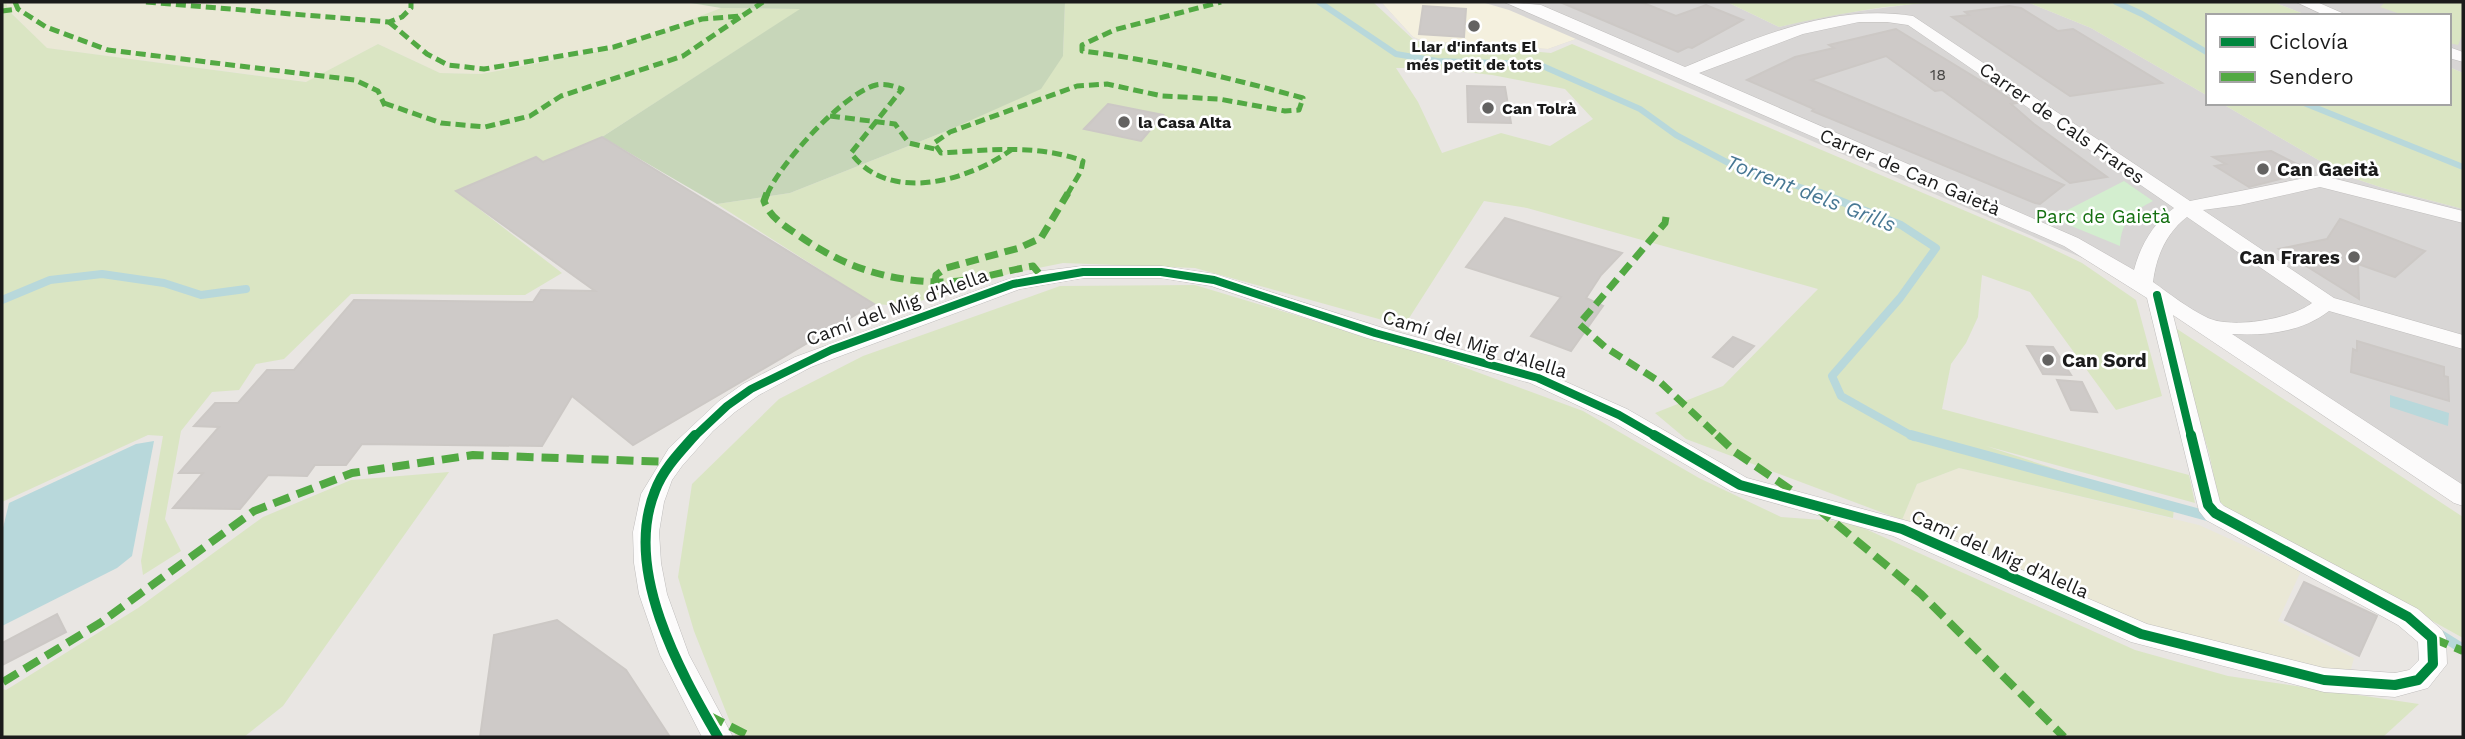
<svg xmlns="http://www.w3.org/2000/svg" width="2465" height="739" viewBox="0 0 2465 739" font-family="'Work Sans',sans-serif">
	<rect width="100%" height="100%" fill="#e9e6e3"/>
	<!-- residential -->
	<g fill="#d8d6d5">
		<polygon points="1381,2 1727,2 1779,27 1823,16 1927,2 2027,2 2091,28 2208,96 2208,103 2221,103 2344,175 2383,188 2463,209 2463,505 2094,263 1576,39 1548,49 1423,41 1413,37"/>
		<polygon points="2273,2 2463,2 2463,73 2449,67 2449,16 2309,16"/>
	</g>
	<!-- education -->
	<polygon fill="#f4f0de" points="1381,2 1485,3 1509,10 1576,39 1548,49 1423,41 1413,37"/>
	<!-- farmland -->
	<g fill="#eae8d6">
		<polygon points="6,2 685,2 721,8 621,47 481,74 440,73 378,44 307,82 46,48 8,9"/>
		<polygon points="1959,468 2199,525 2301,571 2278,621 2354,658 2350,672 2307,667 2133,621 1968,544 1902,520 1917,484"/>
	</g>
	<!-- grass -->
	<g fill="#dae5c3" fill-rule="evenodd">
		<polygon points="2,2 6,2 8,10 47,48 306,82 378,44 440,73 481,74 621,47 721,8 801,9 602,137 543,162 535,157 456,191 562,273 525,295 351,294 284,359 256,364 239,390 212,392 181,431 165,519 181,551 143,575 141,561 163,436 148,435 2,502"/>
		<path d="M1065,2H1373L1415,41L1551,53L1572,44L2034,240L2082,263L2136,300L2162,396L2116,410L2030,292L1982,275L1978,317L1966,343L1951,364L1942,409L2189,475L2195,503L1986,446L2174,508L2173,518L1959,468L1917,484L1902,520L1686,439L1655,413L1723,386L1818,289L1527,208L1484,201L1404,326L1195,268L1063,263L1009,274L904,306L874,304L717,204L790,193L949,130L1063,56ZM1396,68H1429L1492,75L1565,89L1593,119L1550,146L1501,133L1442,153L1418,102Z"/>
		<path d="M1727,2H1947C1890,4 1834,14 1779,27Z"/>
		<polygon points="2027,2 2273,2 2309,16 2208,16 2208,96 2091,28"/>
		<polygon points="2385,2 2463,2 2463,33 2458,45 2449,43 2449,16 2406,16 2380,7"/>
		<polygon points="2449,67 2463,73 2463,209 2383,188 2344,175 2221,103 2449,103"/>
		<polygon points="1195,285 1444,360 1583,411 1699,478 1781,517 1850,522 2135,650 2228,676 2419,704 2383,737 736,737 694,631 678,577 692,484 779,399 863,356 1060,286"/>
		<polygon points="2171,325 2463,517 2463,638 2270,531 2221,509 2209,453"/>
		<polygon points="449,472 283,706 244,737 2,737 2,689 6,690 138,608 263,517 351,480"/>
	</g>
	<!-- forest -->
	<polygon fill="#c7d6b9" points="685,2 1065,2 1063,56 1041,89 949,130 790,193 717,204 602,137 800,9 721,8"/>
	<!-- park -->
	<path fill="#d3eecf" d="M2124,181L2153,201C2133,211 2121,222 2120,246L2052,218Z"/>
	<!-- water -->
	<g fill="#b8d8db">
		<polygon points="2390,395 2449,413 2448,426 2390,407"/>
		<polygon points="154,441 132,556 117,568 2,626 2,532 9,503 136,444"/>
	</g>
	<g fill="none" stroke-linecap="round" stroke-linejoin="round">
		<!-- stream-far2 -->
		<g stroke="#b8d8db" stroke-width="6">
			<polyline points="1319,2 1396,54 1437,61 1538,64 1640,109 1676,135 1734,166 1825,195"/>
			<polyline points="2116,2 2142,14 2208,53"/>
			<polyline points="2304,103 2463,167"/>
		</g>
		<!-- stream-far1 -->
		<g stroke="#b8d8db" stroke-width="8">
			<polyline points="1820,193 1901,225 1936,248 1900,298 1832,376 1841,396 1914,437"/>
			<polyline points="2,300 50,280 102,274 164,283 201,295 246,289"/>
		</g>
		<!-- stream -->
		<g stroke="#b8d8db" stroke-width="10">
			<polyline points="1911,435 2211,517"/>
			<polyline points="2439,634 2463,649"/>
		</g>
	</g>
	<!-- building -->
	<g fill="#cecac8" stroke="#ccc8c5" stroke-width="2">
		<polygon points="1560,2 1641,2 1676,16 1706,5 1743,20 1692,48 1688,47 1678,52"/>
		<polygon points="1423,6 1466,9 1464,37 1419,34"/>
		<polygon points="2009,6 2021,8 2058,31 2073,29 2162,83 2070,96 1952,17 1969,15 1965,12"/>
		<polygon points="1896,29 2017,103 2011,104 2034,124 2107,177 2070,183 1942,90 1935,91 1886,56 1811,80 2064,185 2040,204 2035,203 1812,111 1814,109 1747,80 1795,57 1834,48 1829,45"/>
		<polygon points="1467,86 1505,87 1511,123 1468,122"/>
		<polygon points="1108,104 1163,115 1141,141 1084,129"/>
		<polygon points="602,137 874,304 633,445 572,396 542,446 362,444 346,465 315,465 307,476 268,475 240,509 173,508 203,473 179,473 219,427 194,426 215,403 238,403 267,370 294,370 354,300 533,302 541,290 595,291 456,191 536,157 543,162"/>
		<polygon points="2271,151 2311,171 2249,187 2215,166 2226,164 2213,157"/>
		<polygon points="1505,218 1622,253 1601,275 1586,298 1603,306 1571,351 1531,336 1561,297 1466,267"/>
		<polygon points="2340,219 2425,251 2395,277 2358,264 2359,299 2279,249 2327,239"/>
		<polygon points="1733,337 1754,346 1733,367 1713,357"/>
		<polygon points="2357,341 2444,367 2444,376 2448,377 2449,401 2351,372 2353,349 2357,351"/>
		<polygon points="2027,346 2053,347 2071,375 2043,374"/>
		<polygon points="2057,380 2082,382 2097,412 2071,410"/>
		<polygon points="2304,582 2377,616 2359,656 2285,620"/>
		<polygon points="57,614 66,632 2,665 2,643"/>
		<polygon points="557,620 626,670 670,737 480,737 494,635"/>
	</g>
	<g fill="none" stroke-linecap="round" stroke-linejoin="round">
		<!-- street casing -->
		<g stroke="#bfbdbc" stroke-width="1">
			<g id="street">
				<path d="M1504,2L1541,5L1685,67C1757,37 1834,3 1913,16L2190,201L2320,175L2463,211V223L2320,187L2240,205L2203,210L2334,298L2463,335V349L2329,311C2302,332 2266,336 2232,334L2463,485V506L2454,503L2173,315L2220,502L2224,506L2418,609L2442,630L2446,638L2447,664L2428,688L2395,697L2324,692L2131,642L1893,536L1731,491L1611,421L1530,383L1367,338L1211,286L1161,278H1083L1020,289L811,367L759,395L735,412L713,431L682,466L672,480L664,502L659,532L661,563L667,594L689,655L733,737H702L660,655L639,594L634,563L633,532L641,494L669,448L719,401L743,384L795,357L1006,280L1042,271L1083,266H1161L1214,274L1383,328L1546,373L1627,409L1747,478L1911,522L2147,624L2324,668L2395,673L2409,670L2419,660L2418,642L2398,625L2206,520L2199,511L2147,298L2064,246ZM1859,22H1887L1908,25L2174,208C2154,222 2140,246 2134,270L2078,238L1699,73L1803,34ZM2187,217L2312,303C2291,319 2232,329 2208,318C2189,309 2170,294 2153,282C2156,257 2166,233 2187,217Z"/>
				<polygon points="2296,2 2317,2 2349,16 2326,16"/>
				<polygon points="2449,47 2463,52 2463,62 2449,58"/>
			</g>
		</g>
		<!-- street -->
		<use href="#street" fill="#fcfbfb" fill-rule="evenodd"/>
		<!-- quiet-far2 -->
		<g stroke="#52a943" stroke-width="5" stroke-dasharray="10 5" stroke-linecap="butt">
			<polyline points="15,2 18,9 46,27 108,50 355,80 378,91 385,106"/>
			<polyline points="146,2 389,22 402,17 411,8 411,2"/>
			<polyline points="2,11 18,9"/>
			<polyline points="389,22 427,54 448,65 484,69 614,47 702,19 742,16 763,2"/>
			<polyline points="384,103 441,123 485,127 530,116 561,96 683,56 742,16"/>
			<polyline points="830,116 895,124 909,143 939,150"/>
			<path d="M767,195C779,164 844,93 876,85C885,83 894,86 902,89L851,153C888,204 968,181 1011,150"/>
			<path d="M1067,195L1081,171L1083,161C1037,144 989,150 941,153L934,143L950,132L1077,86L1107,84L1162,96L1219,99L1285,111L1299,110L1303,98C1230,78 1157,60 1082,51V45L1114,30L1221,2"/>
		</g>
		<!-- quiet-far1 -->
		<g stroke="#52a943" stroke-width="7" stroke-dasharray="13 7" stroke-linecap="butt">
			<path d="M767,193L764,201C771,219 785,226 801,237C844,267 890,282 943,282C972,282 1004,271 1033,266L1042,277"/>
			<polyline points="1666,217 1665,223 1579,324 1605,347 1660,382 1719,437"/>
			<polyline points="935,282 936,275 946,268 1019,248 1041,238 1068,193"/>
		</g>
		<!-- quiet -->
		<g stroke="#52a943" stroke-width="8" stroke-dasharray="17 8" stroke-linecap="butt">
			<polyline points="1717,435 1735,452 1797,494"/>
			<polyline points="1817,508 1921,594 2064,737"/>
			<polyline points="2432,638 2463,651"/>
			<polyline points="3,682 100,623 254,511 352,473 473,455 671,462"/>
			<polyline points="708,715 751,737"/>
		</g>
		<!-- cycleway-far1 casing -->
		<g stroke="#fff" stroke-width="12">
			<g id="cycleway-far1">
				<polyline points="2157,295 2191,437"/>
				<polyline points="694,437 727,406 751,389 831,350 1013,284 1083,272 1161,272 1214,280 1375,333 1538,378 1619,415 1657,437"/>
			</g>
		</g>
		<!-- cycleway casing -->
		<g stroke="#fff" stroke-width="15">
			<g id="cycleway">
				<path d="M695,435C680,452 663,469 655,491C623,570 679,670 718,737"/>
				<polyline points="1654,435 1740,485 1902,529 2141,634 2324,680 2395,685 2418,680 2433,664 2432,638 2408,617 2215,513 2208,505 2191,435"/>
			</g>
		</g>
		<!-- cycleway-far1 -->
		<use href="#cycleway-far1" stroke="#00873e" stroke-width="8"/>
		<!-- cycleway -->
		<use href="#cycleway" stroke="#00873e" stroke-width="10"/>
	</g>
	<!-- markers -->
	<g fill="#636261" stroke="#fff" stroke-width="2.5">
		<circle cx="1474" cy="26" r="7"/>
		<circle cx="1488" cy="108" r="7"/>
		<circle cx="1124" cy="122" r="7"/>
		<circle cx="2263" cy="169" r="7"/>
		<circle cx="2354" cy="257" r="7"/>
		<circle cx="2048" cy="360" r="7"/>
	</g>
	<g text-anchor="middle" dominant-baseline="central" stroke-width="5" stroke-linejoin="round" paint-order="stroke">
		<!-- far-poi labels -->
		<g font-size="16" font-weight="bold" fill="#1b1b1b" stroke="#fff" text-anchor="start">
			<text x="1474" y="46" text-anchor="middle">Llar d'infants El<tspan x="1474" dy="18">més petit de tots</tspan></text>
			<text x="1502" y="108">Can Tolrà</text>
			<text x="1138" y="122">la Casa Alta</text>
		</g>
		<!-- number labels -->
		<g font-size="16" fill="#484746">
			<text x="1938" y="74">18</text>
		</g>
		<!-- street labels -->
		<g font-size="19" fill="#1b1b1b" stroke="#fff">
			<text transform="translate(2062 123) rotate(35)">Carrer de Cals Frares</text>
			<text transform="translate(1910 172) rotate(23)">Carrer de Can Gaietà</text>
			<text transform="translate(897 307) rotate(-20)">Camí del Mig d'Alella</text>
			<text transform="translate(1475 344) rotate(17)">Camí del Mig d'Alella</text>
			<text transform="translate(2000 554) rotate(24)">Camí del Mig d'Alella</text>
		</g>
		<!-- poi labels -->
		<g font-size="19" font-weight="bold" fill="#1b1b1b" stroke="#fff" text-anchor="start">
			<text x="2277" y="169">Can Gaeità</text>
			<text x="2340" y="257" text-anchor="end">Can Frares</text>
			<text x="2062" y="360">Can Sord</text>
		</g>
		<!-- park labels -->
		<g font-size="19" fill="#157011" stroke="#fff">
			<text x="2103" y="216">Parc de Gaietà</text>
		</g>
		<!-- water labels -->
		<g font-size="21" font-style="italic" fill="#487894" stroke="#fff">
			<text transform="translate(1811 193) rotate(21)">Torrent dels Grills</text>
		</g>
	</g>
	<!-- border -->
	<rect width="2465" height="739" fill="none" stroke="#1b1b1b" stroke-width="7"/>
	<!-- legend -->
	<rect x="2206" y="14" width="245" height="91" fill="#ffffff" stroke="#a4a4a4" stroke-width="2"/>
	<rect x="2220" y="37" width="35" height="10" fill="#00873e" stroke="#a4a4a4" stroke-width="2"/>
	<text x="2269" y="49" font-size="21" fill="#1b1b1b">Ciclovía</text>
	<rect x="2220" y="72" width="35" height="10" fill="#52a943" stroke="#a4a4a4" stroke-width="2"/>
	<text x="2269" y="84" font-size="21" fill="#1b1b1b">Sendero</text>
</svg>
